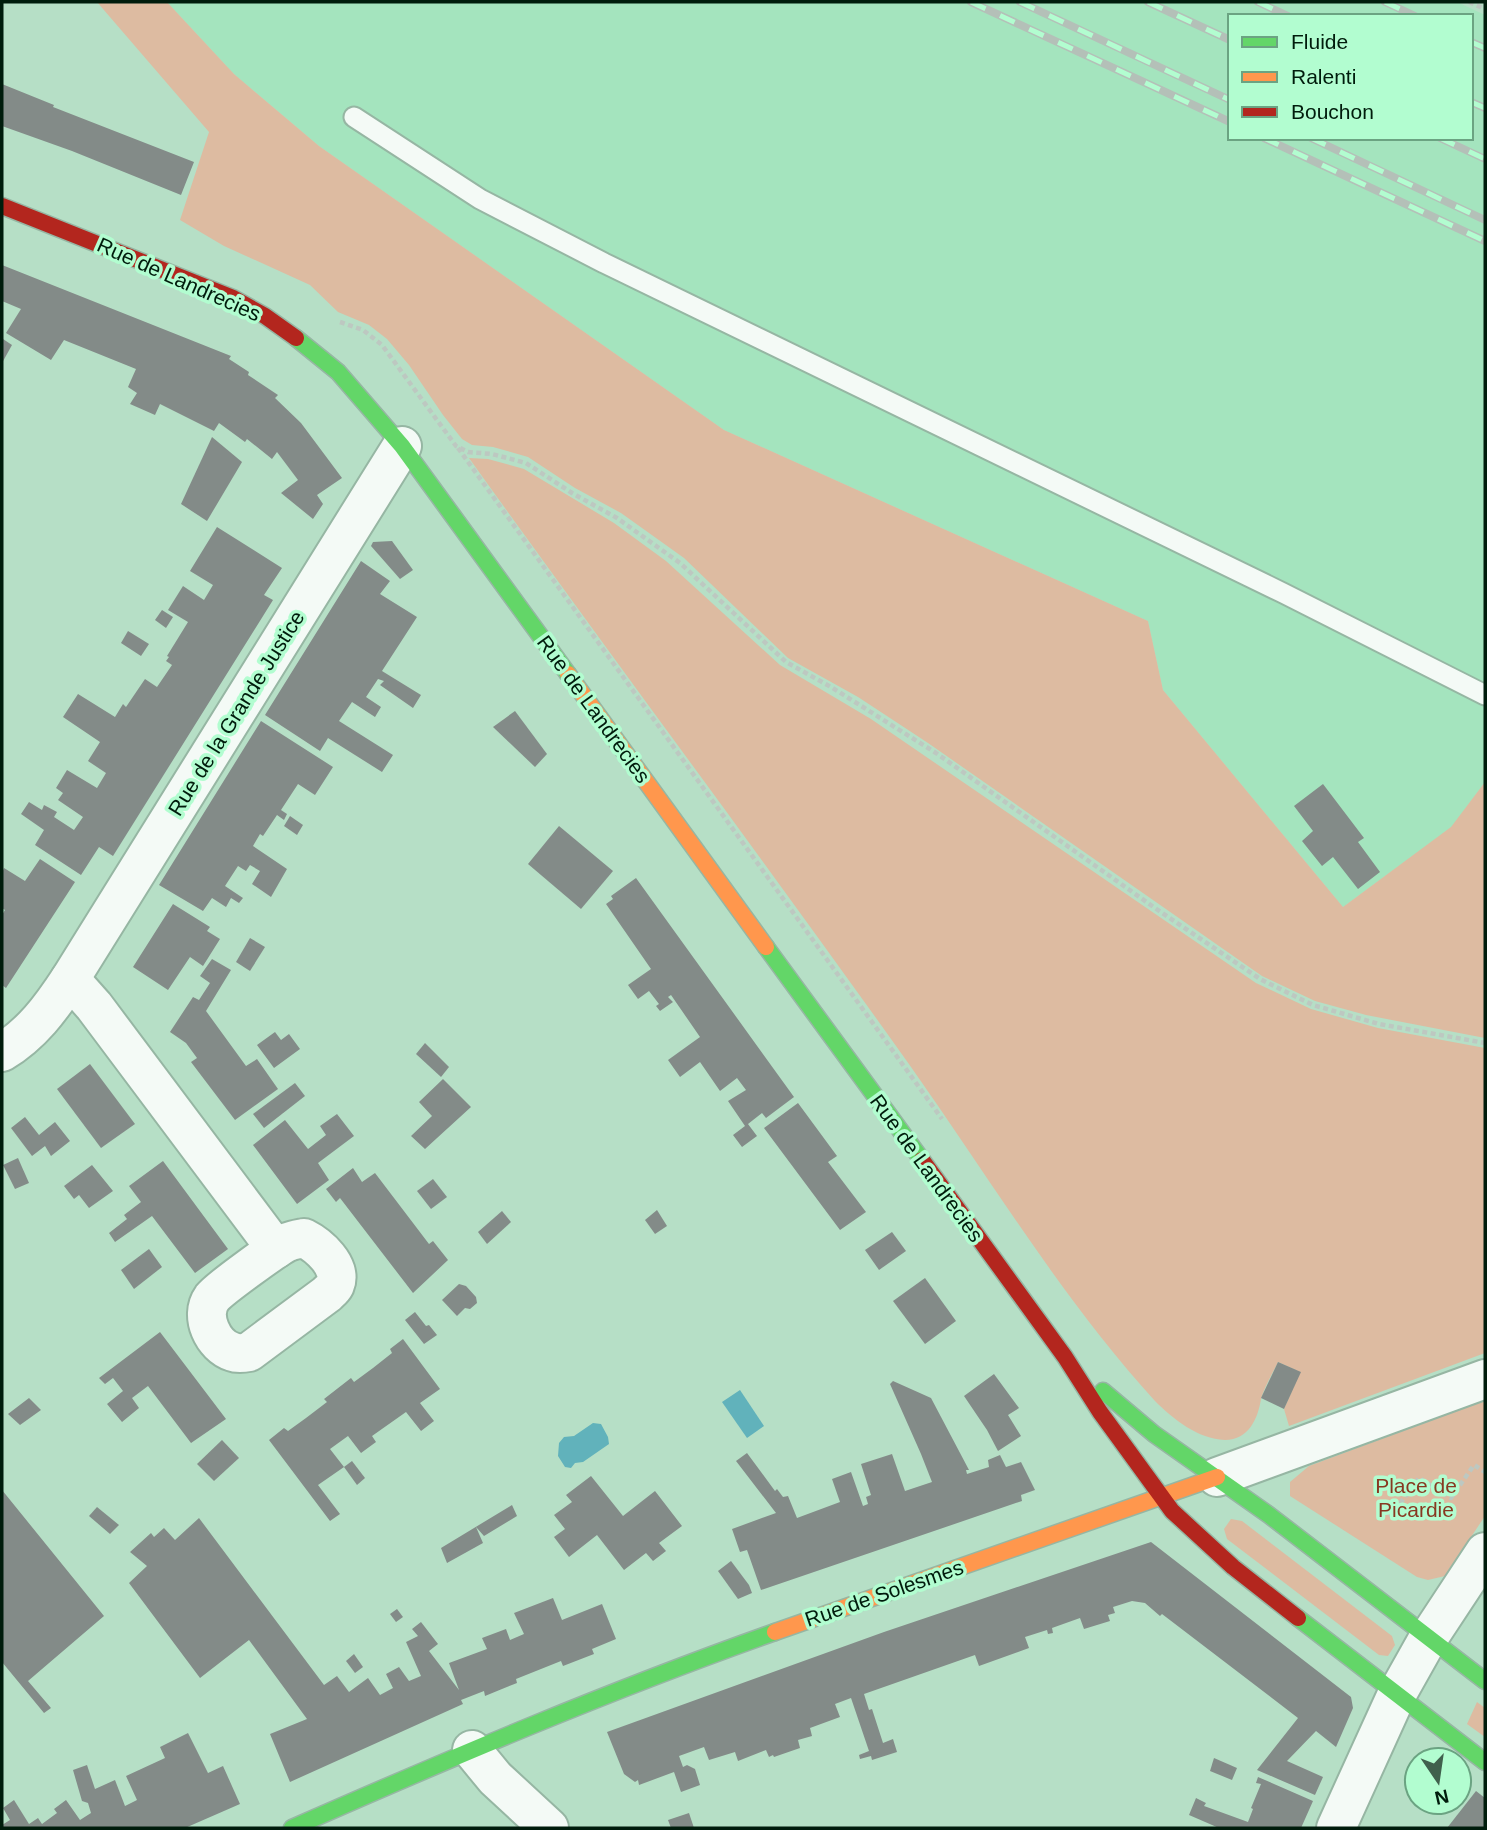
<svg xmlns="http://www.w3.org/2000/svg" width="1487" height="1830" viewBox="0 0 1487 1830" font-family="Arial,sans-serif">
	<rect width="100%" height="100%" fill="#b6dfc6"/>
	<!-- built -->
	<path fill="#a4e4be" fill-rule="evenodd" d="M167,2H1457L1485,15V782L1452,827L1343,907L1163,690L1148,621L724,430L319,146L234,74ZM1230,16H1471V138H1230Z"/>
	<!-- green -->
	<g fill="#ddbba1">
		<polygon points="97,2 167,2 234,74 319,146 724,430 1148,621 1163,690 1343,907 1451,827 1485,782 1485,1038 1366,1015 1315,1001 1262,976 928,743 858,697 788,658 684,558 621,513 575,488 528,457 493,447 472,445 462,439 443,415 409,365 387,339 369,325 338,312 310,285 224,246 180,220 209,132"/>
		<path d="M469,458L488,459L524,469L614,523L666,561L780,665L871,719L1256,983L1311,1009L1378,1028L1485,1048V1353L1289,1426L1284,1409L1300,1372L1278,1362C1273,1373 1264,1387 1261,1399C1258,1418 1249,1440 1225,1440C1198,1439 1173,1419 1155,1401C1062,1299 991,1180 911,1067C766,863 615,662 469,458Z"/>
		<polygon points="1485,1400 1485,1516 1445,1576 1428,1580 1417,1577 1290,1496 1290,1482 1309,1466"/>
		<polygon points="1231,1519 1242,1521 1392,1636 1395,1645 1388,1656 1379,1655 1227,1539 1224,1529"/>
		<polygon points="1477,1702 1485,1708 1485,1737 1467,1724"/>
	</g>
	<!-- water -->
	<g fill="#61b2bb">
		<polygon points="740,1390 764,1426 747,1438 722,1402"/>
		<polygon points="593,1423 601,1424 608,1437 609,1444 583,1462 575,1463 571,1468 565,1467 558,1456 559,1443 564,1437 574,1436"/>
	</g>
	<!-- building -->
	<g fill="#838b88">
		<polygon points="2,84 54,105 53,107 194,162 181,195 72,151 2,126"/>
		<polygon points="2,265 231,356 229,359 249,372 248,375 278,395 275,398 301,423 342,478 317,495 323,504 313,519 281,493 298,480 277,452 272,459 247,439 245,442 219,423 214,431 160,404 155,415 130,404 137,393 128,387 136,369 64,340 51,360 6,333 21,309 2,301"/>
		<polygon points="3,339 12,345 2,363 2,341"/>
		<polygon points="212,437 242,462 207,521 181,504"/>
		<polygon points="217,527 282,568 264,595 273,600 113,856 99,847 81,875 35,845 44,830 21,814 29,802 42,810 44,805 57,812 54,817 74,830 83,817 58,800 63,793 56,788 67,770 97,788 106,773 88,761 100,742 63,717 78,694 115,717 123,704 126,707 145,679 157,687 172,665 166,661 169,657 167,656 188,622 168,610 183,586 204,600 213,585 190,571"/>
		<polygon points="392,541 413,570 400,579 371,546 373,542"/>
		<polygon points="361,561 390,581 380,594 417,617 382,671 421,695 413,708 380,685 384,681 378,679 366,697 381,707 375,717 352,702 339,721 393,755 382,772 328,738 320,751 265,715"/>
		<polygon points="162,610 173,617 166,628 155,620"/>
		<polygon points="128,631 149,644 141,656 121,643"/>
		<polygon points="515,711 547,754 535,767 493,727"/>
		<polygon points="261,721 333,767 315,795 298,784 281,810 287,814 284,820 277,815 263,836 260,834 253,846 287,869 271,897 252,884 260,871 250,865 246,871 238,866 225,886 243,898 239,903 231,898 226,907 212,898 203,911 159,885"/>
		<polygon points="1323,784 1364,838 1358,842 1380,872 1358,889 1333,857 1322,866 1302,841 1313,831 1294,806"/>
		<polygon points="290,816 303,825 297,835 284,826"/>
		<polygon points="559,826 613,871 581,909 528,864"/>
		<polygon points="40,859 75,882 6,988 2,985 2,915 5,910 2,908 2,873 4,868 25,881"/>
		<polygon points="636,878 794,1097 766,1118 762,1113 748,1124 757,1136 742,1147 733,1135 745,1126 728,1101 746,1090 737,1078 720,1091 700,1062 680,1077 668,1060 700,1037 671,995 668,997 673,1002 660,1011 656,1006 659,1004 649,991 638,999 628,985 651,969 606,904 613,899 611,896"/>
		<polygon points="173,904 210,927 207,931 220,939 203,966 190,957 168,990 133,967"/>
		<polygon points="250,938 265,947 250,971 236,962"/>
		<polygon points="212,959 231,970 206,1011 246,1066 257,1059 278,1089 235,1120 191,1062 197,1058 186,1043 170,1032 193,997 199,1000 210,983 200,976"/>
		<polygon points="275,1032 281,1040 289,1034 300,1049 274,1068 257,1045"/>
		<polygon points="425,1043 449,1067 441,1077 416,1054"/>
		<polygon points="90,1064 135,1124 101,1148 57,1089"/>
		<polygon points="443,1079 471,1107 425,1149 411,1136 432,1116 419,1102"/>
		<polygon points="295,1083 305,1096 264,1128 253,1114"/>
		<polygon points="798,1103 837,1156 828,1162 866,1212 840,1230 764,1128"/>
		<polygon points="337,1114 354,1136 318,1163 329,1180 297,1204 253,1145 285,1120 308,1149 326,1135 320,1126"/>
		<polygon points="25,1117 39,1135 55,1122 70,1141 51,1156 45,1146 32,1156 11,1128"/>
		<polygon points="18,1158 29,1183 15,1189 3,1165"/>
		<polygon points="163,1161 228,1249 195,1273 152,1216 115,1242 109,1233 127,1219 124,1215 141,1202 129,1186"/>
		<polygon points="92,1165 113,1191 89,1208 79,1195 74,1199 64,1186"/>
		<polygon points="353,1168 362,1182 375,1173 429,1244 433,1241 448,1260 413,1293 340,1198 336,1202 326,1189"/>
		<polygon points="433,1179 447,1197 431,1209 417,1191"/>
		<polygon points="657,1210 667,1226 655,1234 645,1220"/>
		<polygon points="502,1211 511,1222 487,1244 478,1232"/>
		<polygon points="892,1232 906,1251 879,1270 865,1250"/>
		<polygon points="149,1249 162,1267 134,1289 121,1270"/>
		<polygon points="925,1278 956,1321 925,1344 893,1301"/>
		<polygon points="459,1284 466,1286 476,1297 477,1303 470,1309 465,1308 457,1316 442,1300"/>
		<polygon points="415,1312 426,1326 429,1325 437,1335 424,1344 405,1320"/>
		<polygon points="160,1332 226,1419 191,1443 148,1386 132,1398 139,1408 122,1422 107,1404 123,1391 113,1378 105,1384 99,1378"/>
		<polygon points="403,1339 440,1389 420,1403 434,1421 421,1431 406,1412 372,1436 376,1442 361,1453 348,1436 330,1449 344,1467 318,1485 340,1514 330,1521 269,1440 284,1428 288,1431 306,1418 327,1402 324,1399 351,1378 354,1382 373,1368 392,1353 390,1349"/>
		<polygon points="1278,1362 1301,1372 1284,1409 1261,1398"/>
		<polygon points="994,1374 1019,1408 1008,1415 1021,1436 998,1451 987,1430 964,1396"/>
		<polygon points="893,1381 931,1398 969,1470 966,1470 967,1474 989,1467 988,1460 1000,1455 1006,1467 1021,1462 1035,1490 1021,1495 1022,1501 761,1590 747,1550 740,1552 732,1529 776,1513 736,1461 747,1453 775,1491 777,1489 783,1497 788,1496 797,1518 840,1502 832,1479 851,1472 863,1506 868,1504 866,1497 871,1495 861,1464 892,1454 905,1491 932,1482 921,1454 890,1384"/>
		<polygon points="29,1398 41,1410 20,1425 8,1414"/>
		<polygon points="222,1440 239,1458 214,1481 197,1464"/>
		<polygon points="352,1461 365,1478 357,1485 344,1467"/>
		<polygon points="591,1476 623,1516 655,1491 682,1526 659,1543 666,1551 653,1561 646,1553 624,1570 597,1535 569,1557 554,1537 565,1529 554,1515 572,1502 566,1495"/>
		<polygon points="2,1490 104,1616 28,1681 51,1708 44,1713 2,1662"/>
		<polygon points="512,1505 517,1516 484,1536 476,1527 483,1543 447,1563 441,1548"/>
		<polygon points="97,1507 119,1525 110,1534 89,1516"/>
		<polygon points="199,1518 324,1685 337,1676 349,1692 368,1678 380,1695 393,1688 386,1674 399,1667 409,1681 421,1676 406,1642 418,1636 412,1629 421,1622 438,1644 429,1651 459,1690 449,1663 487,1649 482,1638 506,1629 510,1640 524,1634 514,1613 553,1598 562,1620 602,1604 616,1639 592,1649 594,1654 563,1666 561,1661 516,1679 517,1683 502,1689 485,1696 484,1691 461,1700 463,1704 290,1782 270,1734 307,1719 249,1640 200,1678 129,1583 147,1566 130,1552 151,1533 154,1537 164,1528 175,1540"/>
		<polygon points="1151,1542 1351,1697 1353,1708 1336,1747 1316,1731 1287,1761 1323,1777 1315,1795 1257,1770 1298,1718 1162,1614 1160,1616 1145,1603 1132,1601 1113,1607 1115,1613 1108,1615 1110,1621 1084,1629 1080,1618 1052,1628 1053,1633 1048,1634 1047,1630 1025,1637 1029,1648 979,1666 975,1655 864,1694 869,1710 872,1709 883,1743 893,1739 897,1752 872,1760 871,1756 860,1759 859,1755 869,1751 851,1698 835,1704 840,1717 810,1728 812,1736 798,1740 800,1748 774,1757 773,1755 769,1757 766,1750 738,1761 735,1752 709,1760 704,1747 679,1756 683,1767 687,1765 695,1769 700,1785 681,1792 674,1772 639,1785 638,1780 635,1782 624,1774 607,1732 884,1632"/>
		<polygon points="731,1561 749,1585 752,1593 738,1599 718,1571"/>
		<polygon points="397,1609 403,1617 396,1622 390,1614"/>
		<polygon points="354,1654 363,1667 355,1673 346,1661"/>
		<polygon points="188,1733 208,1773 223,1766 240,1804 185,1828 2,1828 2,1825 10,1820 3,1808 14,1800 29,1824 38,1818 42,1824 57,1813 54,1809 66,1800 80,1820 91,1813 88,1803 82,1801 73,1770 87,1765 95,1789 115,1780 125,1806 137,1800 126,1776 165,1758 160,1747"/>
		<polygon points="1214,1758 1237,1768 1232,1780 1210,1771"/>
		<polygon points="1258,1777 1313,1801 1301,1828 1219,1828 1189,1815 1196,1798 1206,1803 1204,1806 1248,1822 1253,1809 1251,1808 1261,1784 1256,1783"/>
		<polygon points="1476,1791 1485,1798 1485,1828 1447,1828"/>
		<polygon points="689,1813 694,1828 671,1828 668,1820"/>
	</g>
	<g fill="none" stroke-linecap="round" stroke-linejoin="round">
		<!-- lane casing -->
		<g stroke="#96b6a3" stroke-width="23">
			<polyline id="lane" points="354,117 480,199 604,263 1283,593 1485,695"/>
		</g>
		<!-- street casing -->
		<g stroke="#96b6a3" stroke-width="42">
			<g id="street">
				<polyline points="70,979 94,1006 276,1249"/>
				<path d="M2,1052C32,1034 51,1008 70,979L402,446"/>
				<path d="M304,1238C318,1245 343,1266 335,1285C333,1289 330,1291 327,1294L249,1352C244,1353 238,1354 233,1352C213,1346 199,1316 212,1298C219,1289 277,1247 288,1242C293,1240 299,1239 304,1238Z"/>
				<polyline points="1217,1477 1485,1379"/>
				<polyline points="472,1750 495,1778 549,1828"/>
				<polyline points="1336,1828 1397,1694 1429,1637 1485,1552"/>
			</g>
		</g>
		<!-- fast casing -->
		<g stroke="#96b6a3" stroke-width="19">
			<g id="fast">
				<polyline points="296,338 338,372 402,446 568,674"/>
				<polyline points="766,947 922,1160"/>
				<polyline points="1103,1391 1154,1434 1269,1515 1485,1681"/>
				<polyline points="1298,1618 1485,1762"/>
				<path d="M292,1828C451,1758 611,1690 775,1632"/>
			</g>
		</g>
		<!-- slow casing -->
		<g stroke="#96b6a3" stroke-width="19">
			<g id="slow">
				<polyline points="568,674 766,947"/>
				<polyline points="775,1632 1217,1477"/>
			</g>
		</g>
		<!-- jam casing -->
		<g stroke="#96b6a3" stroke-width="19">
			<g id="jam">
				<polyline points="2,206 233,298 265,316 296,338"/>
				<polyline points="922,1160 1065,1357 1100,1412 1172,1511 1233,1567 1298,1618"/>
			</g>
		</g>
		<!-- path -->
		<g stroke="#bdc8c1" stroke-width="4.5" stroke-dasharray="5 3.5" stroke-linecap="butt">
			<polyline points="1469,2 1485,9"/>
			<polyline points="340,322 363,330 382,345 456,446 468,452 492,454 526,463 572,493 617,518 680,563 786,662 831,687 936,753 1155,908 1260,979 1313,1005 1379,1024 1485,1043"/>
			<polyline points="458,448 942,1119"/>
			<polyline points="1390,1517 1419,1478 1451,1498 1474,1465 1485,1472"/>
		</g>
		<!-- lane -->
		<use href="#lane" stroke="#f4faf6" stroke-width="19"/>
		<!-- street -->
		<use href="#street" stroke="#f4faf6" stroke-width="38"/>
		<!-- fast -->
		<use href="#fast" stroke="#63d668" stroke-width="16"/>
		<!-- slow -->
		<use href="#slow" stroke="#ff974d" stroke-width="16"/>
		<!-- jam -->
		<use href="#jam" stroke="#b3261e" stroke-width="16"/>
		<!-- rail casing -->
		<g stroke="#b4c0b8" stroke-width="8">
			<g id="rail">
				<polyline points="971,2 1230,122"/>
				<polyline points="1020,2 1230,100"/>
				<polyline points="1148,2 1230,40"/>
				<polyline points="1258,2 1288,16"/>
				<polyline points="1385,2 1415,16"/>
				<polyline points="1471,42 1485,48"/>
				<polyline points="1471,102 1485,108"/>
				<polyline points="1264,138 1485,241"/>
				<polyline points="1311,138 1485,220"/>
				<polyline points="1440,138 1485,159"/>
			</g>
		</g>
		<!-- rail -->
		<use href="#rail" stroke="#b2fdd0" stroke-width="5" stroke-dasharray="16" stroke-linecap="butt"/>
	</g>
	<g text-anchor="middle" dominant-baseline="central" stroke-width="7" stroke-linejoin="round" paint-order="stroke">
		<!-- street labels -->
		<g font-size="21" fill="#001c0c" stroke="#b2fdd0">
			<text transform="translate(179 279) rotate(24)">Rue de Landrecies</text>
			<text transform="translate(594 709) rotate(54)">Rue de Landrecies</text>
			<text transform="translate(236 713) rotate(-58)">Rue de la Grande Justice</text>
			<text transform="translate(927 1168) rotate(54)">Rue de Landrecies</text>
			<text transform="translate(884 1593) rotate(-19)">Rue de Solesmes</text>
		</g>
		<!-- park labels -->
		<g font-size="21" fill="#873921" stroke="#b2fdd0">
			<text x="1416" y="1485">Place de<tspan x="1416" dy="24">Picardie</tspan></text>
		</g>
	</g>
	<!-- border -->
	<rect width="1487" height="1830" fill="none" stroke="#001c0c" stroke-width="7"/>
	<!-- legend -->
	<rect x="1228" y="14" width="245" height="126" fill="#b2fdd0" stroke="#6ba382" stroke-width="2"/>
	<rect x="1242" y="37" width="35" height="10" fill="#63d668" stroke="#6ba382" stroke-width="2"/>
	<text x="1291" y="49" font-size="21" fill="#001c0c">Fluide</text>
	<rect x="1242" y="72" width="35" height="10" fill="#ff974d" stroke="#6ba382" stroke-width="2"/>
	<text x="1291" y="84" font-size="21" fill="#001c0c">Ralenti</text>
	<rect x="1242" y="107" width="35" height="10" fill="#b3261e" stroke="#6ba382" stroke-width="2"/>
	<text x="1291" y="119" font-size="21" fill="#001c0c">Bouchon</text>
	<!-- north arrow -->
	<g transform="translate(1438 1781) rotate(167)"><circle r="33" fill="#b2fdd0" stroke="#6ba382" stroke-width="2"/>
	<path d="M0-5L12 26L0 18L-12 26Z" fill="#40604d"/>
	<text y="-10" font-size="19" font-weight="bold" text-anchor="middle" fill="#001c0c">N</text>
	</g>
</svg>
